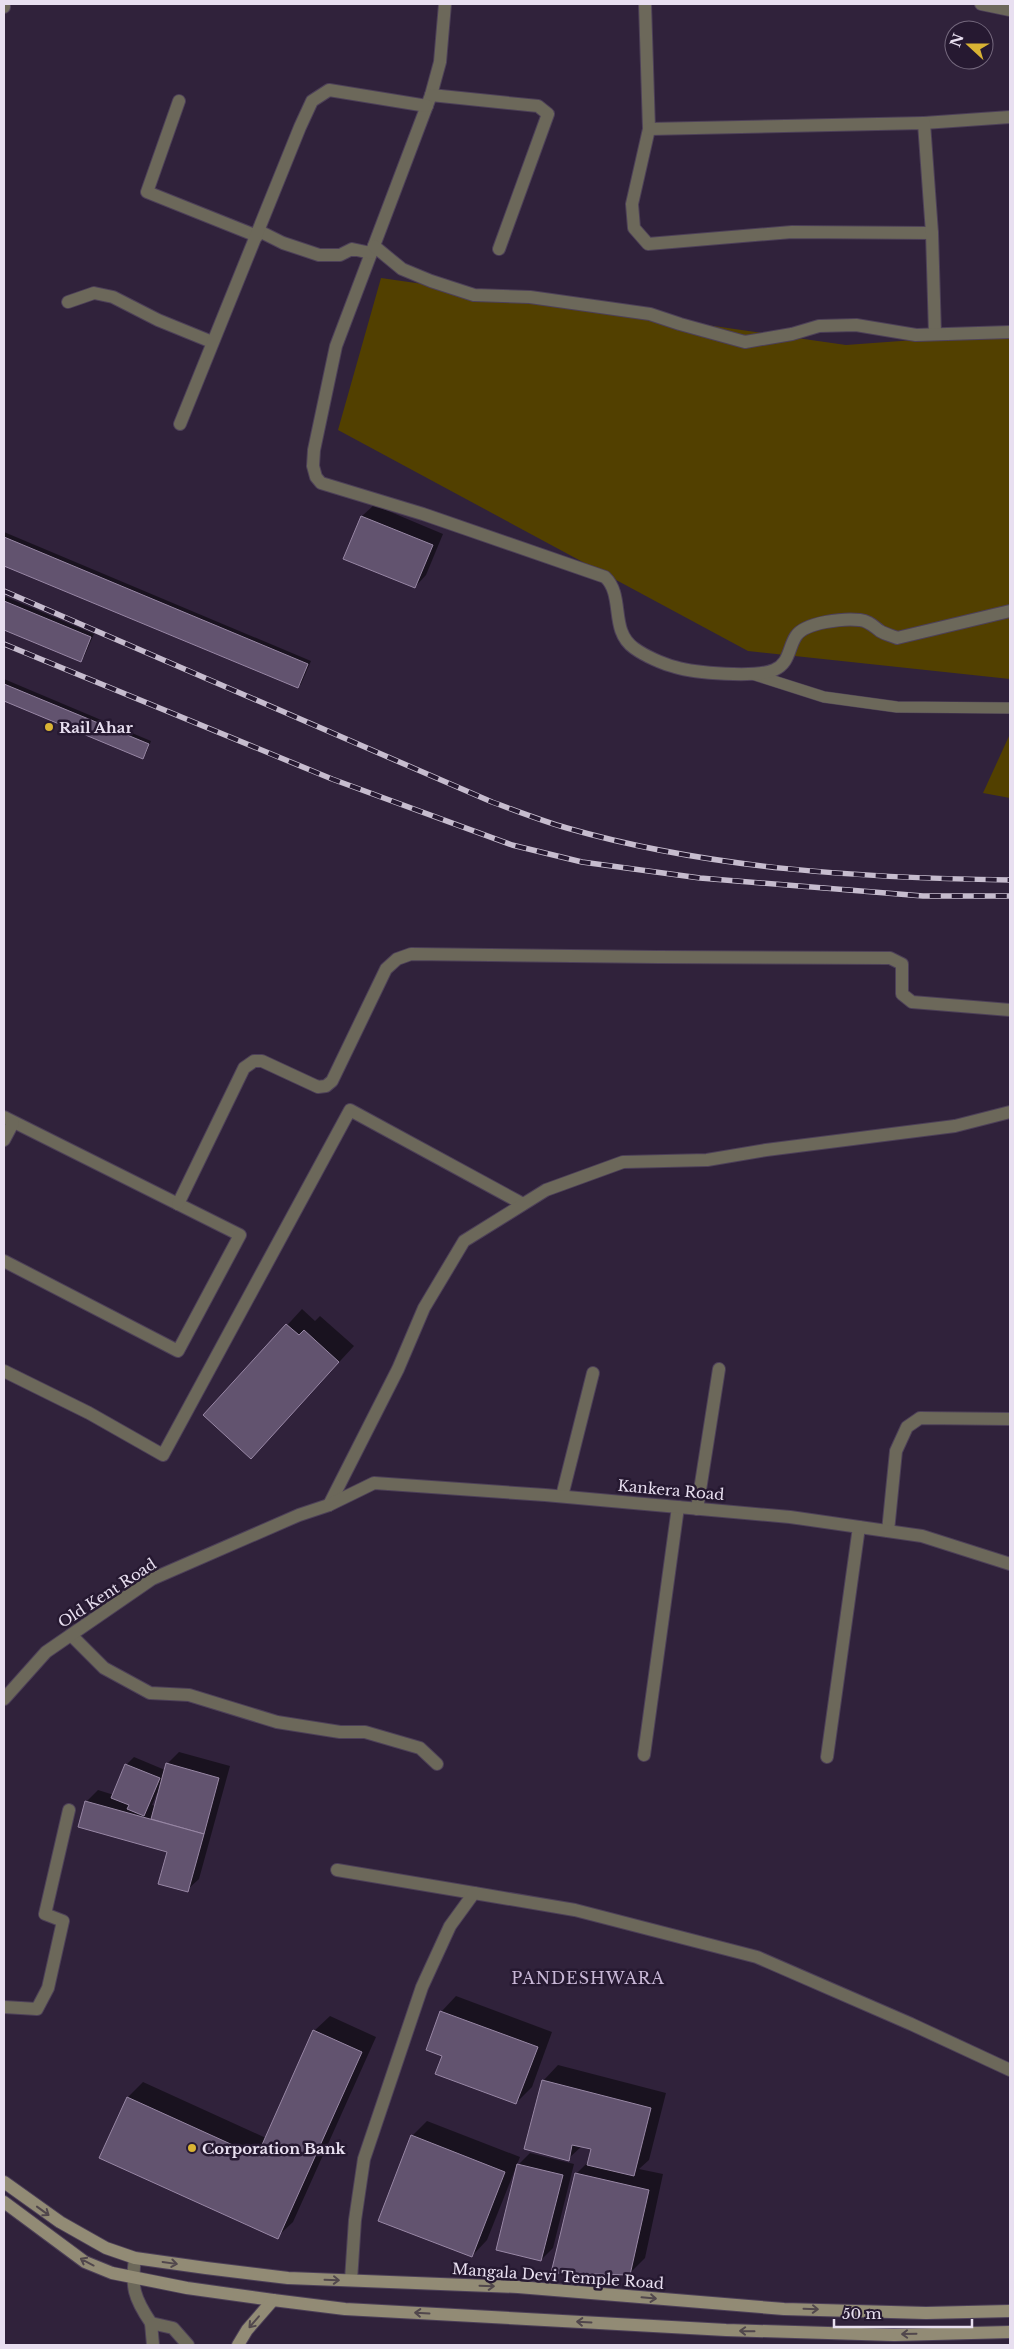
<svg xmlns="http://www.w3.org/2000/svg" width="1014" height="2349" viewBox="0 0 1014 2349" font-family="'Libre Baskerville',serif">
	<rect width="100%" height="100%" fill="#30223b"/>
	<!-- green -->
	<g fill="#524000">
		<polygon points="381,278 846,345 1010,333 1010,679 748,651 338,430"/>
		<polygon points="1010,734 1010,798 983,793"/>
	</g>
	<!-- shadow -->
	<g fill="#0007" fill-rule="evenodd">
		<polygon points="374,505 443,534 426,575 415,587 362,516"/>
		<polygon points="4,532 311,661 301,684 298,687 4,564"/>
		<polygon points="4,596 94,634 84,657 80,660 4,628"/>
		<polygon points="4,679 151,741 146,754 142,757 4,699"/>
		<polygon points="302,1309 315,1321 320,1316 354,1346 251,1457 205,1415"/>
		<path d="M179,1752L230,1766L199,1879L187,1890L168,1851L86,1802L98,1790L114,1795L126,1765L134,1757L165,1770L167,1764ZM157,1793L159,1794L155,1806L152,1805Z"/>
		<polygon points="456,1996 552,2032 532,2087 516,2103 444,2055 441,2012"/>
		<polygon points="330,2016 376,2037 293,2222 277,2237 128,2097 143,2082 266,2138 314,2031"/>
		<polygon points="558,2065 666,2093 649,2160 639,2169 663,2174 645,2258 629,2274 576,2174 589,2161 592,2148 582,2146 568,2159 543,2081"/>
		<polygon points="427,2121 520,2157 487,2240 472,2256 412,2136"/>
		<polygon points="530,2153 574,2164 553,2248 541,2260 517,2166"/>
	</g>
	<!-- building -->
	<g fill="#62536f" stroke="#9887a5">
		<polygon points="361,516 433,545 415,588 343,559"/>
		<polygon points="4,537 308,664 298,688 4,566"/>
		<polygon points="4,601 91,637 81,662 4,630"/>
		<polygon points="4,684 149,744 143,759 4,701"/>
		<polygon points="286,1324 299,1335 304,1330 339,1362 251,1459 203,1415"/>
		<polygon points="166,1763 219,1778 204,1834 151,1819"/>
		<polygon points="125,1764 160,1778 144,1816 127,1809 129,1805 111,1798"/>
		<polygon points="85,1801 204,1834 188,1892 158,1884 167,1852 78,1827"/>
		<polygon points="440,2011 538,2047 516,2104 435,2074 442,2056 426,2050"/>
		<polygon points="313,2030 362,2052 278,2239 99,2158 127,2097 257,2156"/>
		<polygon points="542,2080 651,2108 634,2176 587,2165 591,2149 572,2145 569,2161 524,2149"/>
		<polygon points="411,2135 505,2172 472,2257 378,2221"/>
		<polygon points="517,2164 563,2175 541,2261 496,2250"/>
		<polygon points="575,2173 649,2190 630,2275 551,2273"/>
	</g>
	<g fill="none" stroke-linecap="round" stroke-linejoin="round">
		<!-- service casing -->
		<g stroke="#4d4058" stroke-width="12">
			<polyline id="service" points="752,674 824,697 897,707 1010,708"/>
		</g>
		<!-- minor casing -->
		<g stroke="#4d4058" stroke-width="14">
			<g id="minor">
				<path d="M445,4L440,62L431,95L336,346L314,450L313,466L316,477L321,483L423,514L605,577C625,596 609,630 634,648C645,656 663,664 675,667C695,673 755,678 774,670C790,663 788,648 796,636C805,622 845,618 860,620C869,621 873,626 880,631C885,634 892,636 897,638L1010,611"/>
				<polyline points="645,4 649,129 632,204 634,228 648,244 792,232 932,233"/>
				<polyline points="981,4 1010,10"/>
				<polyline points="4,6 4,7"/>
				<polyline points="431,95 538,106 548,114 499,249"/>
				<polyline points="179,101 147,192 257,236"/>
				<polyline points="924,123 1010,117"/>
				<polyline points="649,129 924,123 932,233 935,334"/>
				<polyline points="259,231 283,243 319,255 340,255 352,249 371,253"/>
				<polyline points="374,246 402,269 431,281 474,295 530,297 650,314 680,324 745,342 792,334 819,326 856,325 916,335 1010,332"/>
				<polyline points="68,302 94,293 113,297 158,320 212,342"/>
				<polyline points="180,424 300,127 312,101 329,90 427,106"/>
				<polyline points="4,1117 240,1235 178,1351 4,1261"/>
				<polyline points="4,1140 13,1123"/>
				<polyline points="178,1204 244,1068 254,1061 262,1061 318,1087 326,1086 332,1081 386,969 397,959 411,954 657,957 890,958 902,964 902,994 912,1002 1010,1010"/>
				<polyline points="4,1371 89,1413 163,1455 350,1110 523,1204"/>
				<polyline points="562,1496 593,1373"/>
				<polyline points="329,1505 398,1369 424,1308 464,1241 546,1190 623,1162 707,1160 766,1150 955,1126 1010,1112"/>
				<polyline points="697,1509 719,1369"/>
				<polyline points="888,1531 896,1451 907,1427 920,1418 1010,1419"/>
				<polyline points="71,1635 104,1668 150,1693 189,1695 277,1722 340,1732 365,1732 420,1748 437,1764"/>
				<polyline points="644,1755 678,1507"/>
				<polyline points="827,1757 859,1527"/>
				<polyline points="337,1870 474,1893"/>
				<polyline points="4,2007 37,2009 48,1988 63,1921 45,1914 69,1810"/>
				<polyline points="351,2280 355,2220 364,2159 422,1987 450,1926 474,1893 575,1910 757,1957 911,2024 1010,2070"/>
			</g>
		</g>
		<!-- tertiary casing -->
		<g stroke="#4d4058" stroke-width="14">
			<g id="tertiary">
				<polyline points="4,1699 46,1652 152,1579 299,1515 329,1505 374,1483 545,1495 790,1517 922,1536 1010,1564"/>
				<path d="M135,2258C131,2287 134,2298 151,2323"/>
				<polyline points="153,2345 151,2323 173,2328 188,2345"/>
			</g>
		</g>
		<!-- secondary casing -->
		<g stroke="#4d4058" stroke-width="14">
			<g id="secondary">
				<polyline points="4,2182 60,2222 106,2248 135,2258 206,2268 288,2278 518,2287 784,2309 926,2313 1010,2311"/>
				<polyline points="4,2202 85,2262 112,2273 187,2288 273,2300 345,2309 726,2330 894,2335 1010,2332"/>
				<polyline points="238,2345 247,2330 273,2300"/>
			</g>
		</g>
		<!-- service -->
		<use href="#service" stroke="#6c685a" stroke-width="11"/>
		<!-- minor -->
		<use href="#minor" stroke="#6c685a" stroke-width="12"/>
		<!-- tertiary -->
		<use href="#tertiary" stroke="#6c685a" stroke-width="12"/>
		<!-- secondary -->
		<use href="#secondary" stroke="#928b75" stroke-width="12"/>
		<!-- rail casing -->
		<g stroke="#c6bcce" stroke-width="5.5">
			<g id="rail">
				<path d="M4,591L492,802C517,811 542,821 567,828C710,869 862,878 1010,880"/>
				<polyline points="4,644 332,779 512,845 582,862 700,878 923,896 1010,896"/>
			</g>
		</g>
		<!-- rail -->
		<use href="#rail" stroke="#261931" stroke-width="4" stroke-dasharray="11" stroke-linecap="butt"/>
	</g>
	<!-- one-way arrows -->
	<defs><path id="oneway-shaft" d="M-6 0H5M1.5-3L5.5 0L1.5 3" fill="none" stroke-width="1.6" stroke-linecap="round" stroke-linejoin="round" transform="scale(1.25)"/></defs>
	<g stroke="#51474c">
		<use href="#oneway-shaft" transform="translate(43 2211) rotate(36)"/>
		<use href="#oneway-shaft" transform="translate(87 2262) rotate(-152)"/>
		<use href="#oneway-shaft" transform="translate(170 2263) rotate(8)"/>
		<use href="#oneway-shaft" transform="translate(332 2280) rotate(2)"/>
		<use href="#oneway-shaft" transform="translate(487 2286) rotate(2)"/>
		<use href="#oneway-shaft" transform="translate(649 2298) rotate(5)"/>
		<use href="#oneway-shaft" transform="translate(811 2309) rotate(2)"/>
		<use href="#oneway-shaft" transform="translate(422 2313) rotate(-177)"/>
		<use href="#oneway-shaft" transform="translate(254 2322) rotate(131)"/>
		<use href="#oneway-shaft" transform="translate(584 2322) rotate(-177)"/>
		<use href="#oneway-shaft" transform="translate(747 2331) rotate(-179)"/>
		<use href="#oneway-shaft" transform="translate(909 2334) rotate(179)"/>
	</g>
	<!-- markers -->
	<g fill="#d9b334" stroke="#261931" stroke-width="2">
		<circle cx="49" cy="727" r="5"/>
		<circle cx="192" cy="2148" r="5"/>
	</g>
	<g text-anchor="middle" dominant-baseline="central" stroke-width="5" stroke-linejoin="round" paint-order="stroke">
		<!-- poi labels -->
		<g font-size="15" font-weight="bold" fill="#e8dff0" stroke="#261931" text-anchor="start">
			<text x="59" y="727">Rail Ahar</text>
			<text x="202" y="2148">Corporation Bank</text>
		</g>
		<!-- street labels -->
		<g font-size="15" fill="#e8dff0" stroke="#261931">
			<text transform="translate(671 1490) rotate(5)">Kankera Road</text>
			<text transform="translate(107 1593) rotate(-33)">Old Kent Road</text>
			<text transform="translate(558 2276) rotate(4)">Mangala Devi Temple Road</text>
		</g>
		<!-- neighbourhood labels -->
		<g font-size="16" letter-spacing="1" fill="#c9b8d7" stroke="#261931">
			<text x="588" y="1978">PANDESHWARA</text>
		</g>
	</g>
	<!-- border -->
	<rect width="1014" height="2349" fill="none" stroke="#e8dff0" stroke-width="10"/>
	<!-- north arrow -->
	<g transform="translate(969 45) rotate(291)"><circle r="24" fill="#261931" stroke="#74687d"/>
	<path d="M0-4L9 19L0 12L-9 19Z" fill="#d9b334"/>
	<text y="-8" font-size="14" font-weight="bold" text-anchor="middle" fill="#e8dff0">N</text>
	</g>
	<!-- scale -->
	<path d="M834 2319v8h138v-8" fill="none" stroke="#e8dff0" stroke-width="2.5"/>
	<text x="842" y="2319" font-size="15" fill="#e8dff0" stroke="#261931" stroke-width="4" paint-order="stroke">50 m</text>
</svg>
